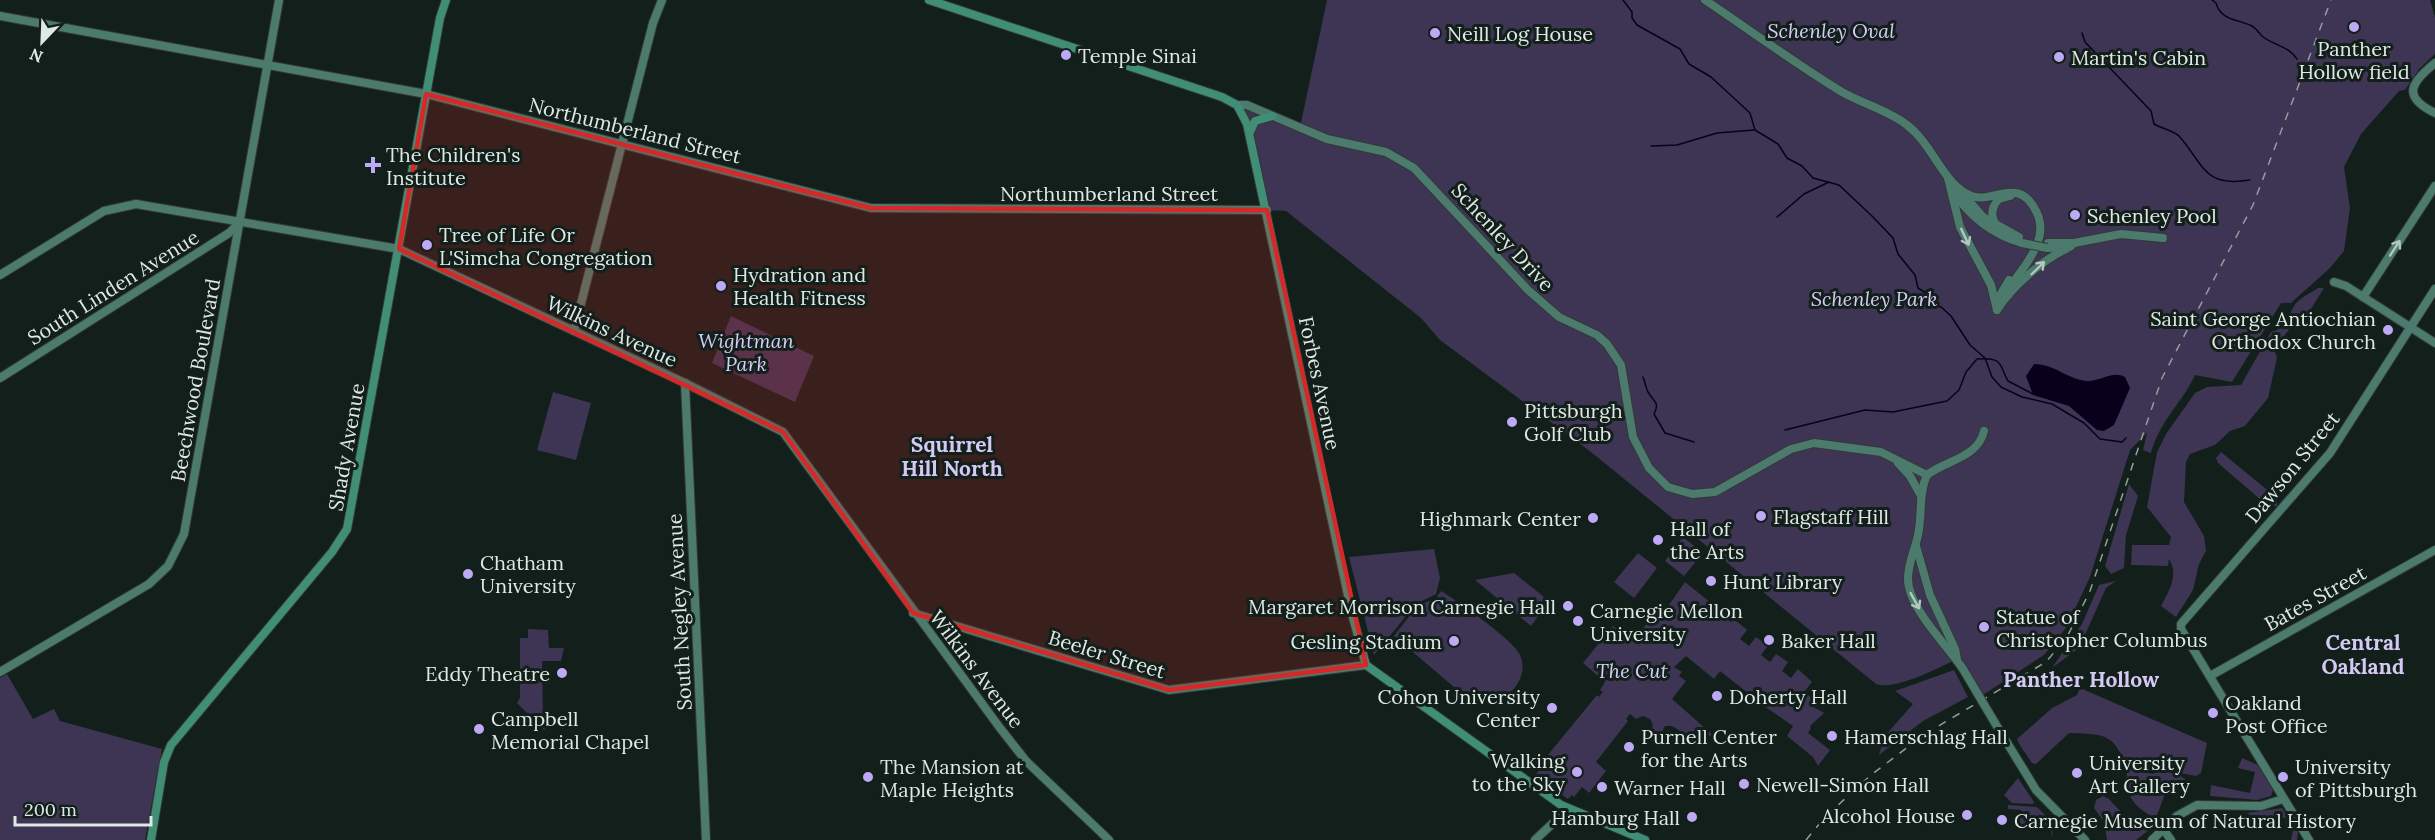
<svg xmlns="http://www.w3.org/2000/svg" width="2435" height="840" viewBox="0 0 2435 840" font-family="Lora,serif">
	<rect width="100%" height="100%" fill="#121f1a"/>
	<!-- green -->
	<g fill="#3d3553">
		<path d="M1327,0H2430L2435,17V54L2419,69L2405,90L2399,91L2361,134L2344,167L2350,208L2344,251L2330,268L2291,303H2281L2232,382L2195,375C2182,403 2159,422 2151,453L2143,450L2147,433L2130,450L2090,577L2066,628L2044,655L1983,695L1957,659C1938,668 1895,691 1876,684L1591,452L1440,340L1421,318L1286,211L1267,210L1247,124L1237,105L1300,127Z"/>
		<path d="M2318,288H2324L2304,320L2295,322L2274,349L2277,358L2268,398L2245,426L2230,431L2215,445L2190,454L2186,462L2184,502L2204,536L2206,551L2199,564L2193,590L2176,617L2161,606C2169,591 2179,575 2169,559L2168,566L2131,565L2132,545H2169L2171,537L2147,507L2157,452L2166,434L2195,393L2207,387L2241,385L2271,332C2289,328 2287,314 2297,302C2302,297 2312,292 2318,288Z"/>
		<polygon points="731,316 814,356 795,402 712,363"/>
		<polygon points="553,392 591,403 576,460 537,450"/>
		<polygon points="2221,452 2277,498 2277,506 2268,506 2218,463 2216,458"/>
		<polygon points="2129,484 2138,496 2126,535 2124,568 2111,574 2105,566"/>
		<polygon points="1683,537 1703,553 1684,576 1665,561"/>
		<polygon points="1434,549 1440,578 1436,594 1416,604 1374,655 1349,557"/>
		<polygon points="1638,553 1657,568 1634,598 1614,582"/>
		<polygon points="1514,573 1549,601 1531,626 1475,580"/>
		<polygon points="2116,581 2106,588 2079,648 2052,668 2082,624 2099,585"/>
		<polygon points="1685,582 1721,611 1721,615 1731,622 1734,619 1747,630 1740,639 1749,646 1756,637 1768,646 1761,655 1770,662 1776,654 1788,662 1782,671 1791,678 1798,669 1812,682 1804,692 1815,700 1810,705 1824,713 1810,726 1811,728 1808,733 1830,750 1818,766 1813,757 1787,736 1793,726 1754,699 1752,702 1747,698 1749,694 1720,671 1714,679 1686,656 1674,667 1682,672 1679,676 1686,681 1672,699 1713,735 1701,738 1693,735 1690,737 1672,726 1665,726 1659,737 1651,731 1653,725 1650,719 1643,716 1636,719 1630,714 1626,719 1628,721 1596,762 1606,771 1589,793 1582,787 1574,797 1572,795 1568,799 1541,779 1534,777 1549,758 1547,756 1597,695 1599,697 1603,692 1600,690 1605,682 1583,663 1613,626 1631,640 1647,624 1650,626 1654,621 1657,622"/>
		<path d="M1441,591C1456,600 1515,641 1520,655C1527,671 1519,685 1507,696L1484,699L1472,694L1468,699L1394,636L1417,606L1436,598Z"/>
		<polygon points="528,629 548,630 549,648 564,648 561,661 542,661 543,715 557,716 544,730 517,703 520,698 520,638 528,638"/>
		<polygon points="1954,670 1968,697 1923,721 1879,755 1884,737 1913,704 1895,691"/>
		<polygon points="7,674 33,719 54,709 60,721 162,749 145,840 0,840 0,678"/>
		<path d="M2080,688L2207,743L2201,773L2196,776L2174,772L2185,779L2181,787L2171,792L2168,790L2169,783L2156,818C2133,808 2122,792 2128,767L2153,774L2155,769C2112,766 2126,744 2102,736C2093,733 2080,734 2069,733L2036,764L2032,763C2027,755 2020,747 2017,739L2052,708L2077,695Z"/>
		<polygon points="2242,758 2258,765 2273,790 2271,796 2257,800 2210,796 2211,785 2250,793 2255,772 2238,768"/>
		<polygon points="2018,778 2034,802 2033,804 2012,803 2004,795"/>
		<polygon points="2103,796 2109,799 2123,814 2149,830 2136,840 2107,840 2104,822 2094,808 2096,800"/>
		<polygon points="2008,805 2037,807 2053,823 2052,840 2051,830 2039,829 2037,825 2030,828 2018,828 2021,810 2008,809"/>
		<polygon points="2282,808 2298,832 2297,840 2291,840 2293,829 2286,823 2286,818 2251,816 2247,813"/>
	</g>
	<!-- water -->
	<path fill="#09001b" d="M2034,364C2055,364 2068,380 2088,381C2101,381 2113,370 2125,377L2130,388L2114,425L2104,431L2097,430L2069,406L2033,395L2026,376Z"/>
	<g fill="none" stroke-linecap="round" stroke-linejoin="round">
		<!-- stream -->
		<g stroke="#09001b" stroke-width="1.5">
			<polyline points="1623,0 1632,12 1632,18 1637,25 1680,49 1689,64 1711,77 1750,113 1755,130 1778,144 1787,158 1802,166 1813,178 1839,185 1873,217 1893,238 1898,254 1915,275 1918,288 1929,295 1932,304 1941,307 1951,316 1970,345 1985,358 1992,377 2001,387 2022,397 2052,404 2084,423 2100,439 2122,442 2126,438"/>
			<path d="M2212,0L2216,3C2221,21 2238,19 2252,26C2256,28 2259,33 2262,36C2274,46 2289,46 2297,59"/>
			<path d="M2082,33L2085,42L2151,111L2154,124C2161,128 2174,131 2179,136C2204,164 2203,188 2250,180"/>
			<polyline points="1651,146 1677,145 1717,133 1754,130"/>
			<polyline points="1777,217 1804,194 1829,182"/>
			<path d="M1643,377C1645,382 1646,388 1648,392C1654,402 1660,402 1654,414L1665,433L1694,442"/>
			<path d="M1785,430L1865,410L1893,412L1947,401L1959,390L1966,372L1977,359C2005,357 1999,366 2008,381L2033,394"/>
		</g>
		<!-- secondary casing -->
		<g stroke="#323a36" stroke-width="10">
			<g id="secondary">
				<path d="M1705,0C1751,31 1796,64 1842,92C1863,104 1888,110 1907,125C1932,144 1941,179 1967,194C1991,208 2017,173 2036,211C2051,239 2024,266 2009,288V294"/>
				<polyline points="0,16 426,94 871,208 1267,210"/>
				<path d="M2435,63C2410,83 2402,97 2435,113"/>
				<polyline points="1237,105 1247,105 1327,139 1386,152 1414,168 1528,290 1559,317 1597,335 1607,344 1621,365 1633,437 1649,468 1668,487 1692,494 1715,492 1791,449 1814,443 1881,452 1927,475"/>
				<polyline points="1948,178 1960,227 1991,285 1997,310"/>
				<path d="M1953,191C1969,217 1994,235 2022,243"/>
				<polyline points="1961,192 1983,217 2019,237"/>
				<path d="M1999,228C1990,219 1990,208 1999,199L2010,196"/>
				<polyline points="2048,243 2074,243"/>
				<polyline points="2047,248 2070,247 2074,243 2121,234 2163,238"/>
				<polyline points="0,275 104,211 136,204 399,249 685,383 783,432 1000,728 1026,761 1109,840"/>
				<polyline points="2334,282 2346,286 2435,343"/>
				<polyline points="2363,297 2435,186"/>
				<polyline points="1996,302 2009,280"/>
				<path d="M1997,310C2011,288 2042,260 2066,249"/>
				<polyline points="574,331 653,23 662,0"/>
				<polyline points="0,378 229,233 240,222"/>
				<polyline points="685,383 706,840"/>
				<polyline points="1898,463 1910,476 1920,494"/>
				<path d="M1927,475C1919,492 1922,510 1919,529C1917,547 1908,560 1908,579C1908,608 1948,646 1963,669"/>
				<path d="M1927,475C1946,460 1978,458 1984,431"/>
				<polyline points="1916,546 1930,595 1955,649 1957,659"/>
				<polyline points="913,613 1169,690 1366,665"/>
				<polyline points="0,672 149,584 168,566 184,534 279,0"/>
				<polyline points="2210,676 2435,550"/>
				<polyline points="1995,723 2036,790 2085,840"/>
				<polyline points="2164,830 2171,840"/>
				<polyline points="1535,840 1568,809"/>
				<polyline points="2152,840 2177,816 2197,805 2261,806 2283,799"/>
				<polyline points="2309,840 2181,629 2181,624 2330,453 2435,289"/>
			</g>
		</g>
		<!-- primary casing -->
		<g stroke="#323a36" stroke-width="10">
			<g id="primary">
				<polyline points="929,0 1222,97 1237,105 1247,124 1352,614 1366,665 1561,805 1645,840"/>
				<polyline points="1250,132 1255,121 1272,116"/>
				<polyline points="151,840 164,762 171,745 332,552 347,529 440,18 446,0"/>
			</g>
		</g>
		<!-- secondary -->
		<use href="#secondary" stroke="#4c7a6c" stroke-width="8"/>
		<!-- primary -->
		<use href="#primary" stroke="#418e77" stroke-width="8"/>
		<!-- rail -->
		<polyline stroke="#949f9b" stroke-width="1.5" stroke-dasharray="8 8" stroke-linecap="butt" points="1806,840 1825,817 1871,775 1925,734 2046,662 2067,637 2090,591 2162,378 2253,205 2331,0"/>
		<!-- secondary-bridge casing -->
		<g stroke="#323a36" stroke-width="10" stroke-linecap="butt">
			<g id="secondary-bridge">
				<polyline points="2022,243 2047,248"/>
				<polyline points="1963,669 1995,723"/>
			</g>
		</g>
		<!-- secondary-bridge -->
		<use href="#secondary-bridge" stroke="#4c7a6c" stroke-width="8"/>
	</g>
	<!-- one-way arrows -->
	<defs><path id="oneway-shaft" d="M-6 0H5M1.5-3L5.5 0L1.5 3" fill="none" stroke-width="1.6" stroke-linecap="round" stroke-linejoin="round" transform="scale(1.5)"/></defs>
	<g stroke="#b3c7c0">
		<use href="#oneway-shaft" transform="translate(1965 237) rotate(65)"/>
		<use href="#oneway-shaft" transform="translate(2395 248) rotate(-57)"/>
		<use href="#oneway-shaft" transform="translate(2038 268) rotate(-44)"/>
		<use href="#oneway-shaft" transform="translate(1915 601) rotate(61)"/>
	</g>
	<!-- marked area -->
	<path fill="#d62828" fill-opacity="0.2" stroke="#d62828" stroke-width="4.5" stroke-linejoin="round" d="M426,94L871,208L1267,210L1366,665L1169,690L913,613L783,432L399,249Z"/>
	<!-- markers -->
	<g fill="#bea9f5" stroke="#121f1a" stroke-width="2">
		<circle cx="2354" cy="27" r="6"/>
		<circle cx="1435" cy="33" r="6"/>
		<circle cx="1066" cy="55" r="6"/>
		<circle cx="2059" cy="57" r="6"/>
		<path d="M370 156h6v6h6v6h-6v6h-6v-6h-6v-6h6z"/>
		<circle cx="2075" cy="215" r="6"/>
		<circle cx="427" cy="245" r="6"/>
		<circle cx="721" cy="286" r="6"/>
		<circle cx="2388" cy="330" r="6"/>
		<circle cx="1512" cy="422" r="6"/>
		<circle cx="1761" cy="516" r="6"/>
		<circle cx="1593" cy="518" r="6"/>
		<circle cx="1658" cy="540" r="6"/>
		<circle cx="468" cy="574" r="6"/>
		<circle cx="1711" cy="581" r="6"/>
		<circle cx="1568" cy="606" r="6"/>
		<circle cx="1578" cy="621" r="6"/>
		<circle cx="1984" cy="627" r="6"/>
		<circle cx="1769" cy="640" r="6"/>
		<circle cx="1454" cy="641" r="6"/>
		<circle cx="562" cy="673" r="6"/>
		<circle cx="1717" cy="696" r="6"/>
		<circle cx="1552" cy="708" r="6"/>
		<circle cx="2213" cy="713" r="6"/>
		<circle cx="479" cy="729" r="6"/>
		<circle cx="1832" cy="736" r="6"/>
		<circle cx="1629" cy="747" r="6"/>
		<circle cx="1577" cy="772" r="6"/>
		<circle cx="2077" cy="773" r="6"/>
		<circle cx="868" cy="777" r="6"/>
		<circle cx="2283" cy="777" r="6"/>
		<circle cx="1744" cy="784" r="6"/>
		<circle cx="1602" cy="787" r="6"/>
		<circle cx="1967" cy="815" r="6"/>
		<circle cx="1692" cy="817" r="6"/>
		<circle cx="2002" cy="820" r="6"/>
	</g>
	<g text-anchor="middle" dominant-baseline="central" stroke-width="6" stroke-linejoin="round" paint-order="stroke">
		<!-- park labels -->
		<g font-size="20" font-style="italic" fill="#d6ccf6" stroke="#121f1a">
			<text x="1831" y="30">Schenley Oval</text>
			<text x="1874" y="298">Schenley Park</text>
			<text x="746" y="340">Wightman<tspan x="746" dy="23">Park</tspan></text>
			<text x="1632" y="670">The Cut</text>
		</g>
		<!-- poi labels -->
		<g font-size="20" fill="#dfe8e4" stroke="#121f1a" text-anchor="start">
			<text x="1447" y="33">Neill Log House</text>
			<text x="2354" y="48" text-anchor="middle">Panther<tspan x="2354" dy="23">Hollow field</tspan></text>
			<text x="1078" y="55">Temple Sinai</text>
			<text x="2071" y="57">Martin's Cabin</text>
			<text x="386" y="154">The Children's<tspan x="386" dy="23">Institute</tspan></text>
			<text x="2087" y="215">Schenley Pool</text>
			<text x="439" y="234">Tree of Life Or<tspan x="439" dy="23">L'Simcha Congregation</tspan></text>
			<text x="733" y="274">Hydration and<tspan x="733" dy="23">Health Fitness</tspan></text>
			<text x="2376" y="318" text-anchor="end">Saint George Antiochian<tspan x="2376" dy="23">Orthodox Church</tspan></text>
			<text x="1524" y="410">Pittsburgh<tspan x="1524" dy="23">Golf Club</tspan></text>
			<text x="1773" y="516">Flagstaff Hill</text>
			<text x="1581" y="518" text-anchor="end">Highmark Center</text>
			<text x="1670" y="528">Hall of<tspan x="1670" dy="23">the Arts</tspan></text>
			<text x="480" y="562">Chatham<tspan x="480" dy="23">University</tspan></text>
			<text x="1723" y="581">Hunt Library</text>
			<text x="1556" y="606" text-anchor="end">Margaret Morrison Carnegie Hall</text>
			<text x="1590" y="610">Carnegie Mellon<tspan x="1590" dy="23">University</tspan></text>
			<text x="1996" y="616">Statue of<tspan x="1996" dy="23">Christopher Columbus</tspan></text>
			<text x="1781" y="640">Baker Hall</text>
			<text x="1442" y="641" text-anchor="end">Gesling Stadium</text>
			<text x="550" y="673" text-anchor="end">Eddy Theatre</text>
			<text x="1540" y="696" text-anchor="end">Cohon University<tspan x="1540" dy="23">Center</tspan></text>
			<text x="1729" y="696">Doherty Hall</text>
			<text x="2225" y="702">Oakland<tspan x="2225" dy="23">Post Office</tspan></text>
			<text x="491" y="718">Campbell<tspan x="491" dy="23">Memorial Chapel</tspan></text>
			<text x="1641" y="736">Purnell Center<tspan x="1641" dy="23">for the Arts</tspan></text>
			<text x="1844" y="736">Hamerschlag Hall</text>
			<text x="1565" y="760" text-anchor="end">Walking<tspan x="1565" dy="23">to the Sky</tspan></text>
			<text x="2089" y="762">University<tspan x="2089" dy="23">Art Gallery</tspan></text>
			<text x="880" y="766">The Mansion at<tspan x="880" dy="23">Maple Heights</tspan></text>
			<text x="2295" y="766">University<tspan x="2295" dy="23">of Pittsburgh</tspan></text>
			<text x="1756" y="784">Newell-Simon Hall</text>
			<text x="1614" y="787">Warner Hall</text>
			<text x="1955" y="815" text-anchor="end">Alcohol House</text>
			<text x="1680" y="817" text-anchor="end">Hamburg Hall</text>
			<text x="2014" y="820">Carnegie Museum of Natural History</text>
		</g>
		<!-- street labels -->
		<g font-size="20" fill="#dfe8e4" stroke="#121f1a">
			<text transform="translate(635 130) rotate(14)">Northumberland Street</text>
			<text x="1109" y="193">Northumberland Street</text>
			<text transform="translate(1503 237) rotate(47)">Schenley Drive</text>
			<text transform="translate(113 287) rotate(-32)">South Linden Avenue</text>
			<text transform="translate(612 331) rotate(25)">Wilkins Avenue</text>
			<text transform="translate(195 380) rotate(-80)">Beechwood Boulevard</text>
			<text transform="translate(1320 383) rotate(78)">Forbes Avenue</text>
			<text transform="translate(346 447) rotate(-80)">Shady Avenue</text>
			<text transform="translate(2292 467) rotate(-51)">Dawson Street</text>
			<text transform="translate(2315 598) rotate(-29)">Bates Street</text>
			<text transform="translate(679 612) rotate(-93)">South Negley Avenue</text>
			<text transform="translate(1107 654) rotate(17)">Beeler Street</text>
			<text transform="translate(977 669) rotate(53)">Wilkins Avenue</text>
		</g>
		<!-- neighbourhood labels -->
		<g font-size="21" font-weight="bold" fill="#d4c9f4" stroke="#121f1a">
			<text x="952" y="444">Squirrel<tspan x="952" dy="24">Hill North</tspan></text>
			<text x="2363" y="642">Central<tspan x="2363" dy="24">Oakland</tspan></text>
			<text x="2081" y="679">Panther Hollow</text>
		</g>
	</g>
	<!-- north arrow -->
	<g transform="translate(42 42) rotate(203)" stroke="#121f1a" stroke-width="4.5" paint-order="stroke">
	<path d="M0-4.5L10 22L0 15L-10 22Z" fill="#dfe8e4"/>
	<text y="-9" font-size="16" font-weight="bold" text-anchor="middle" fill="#dfe8e4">N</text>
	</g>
	<!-- scale -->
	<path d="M15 816v9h136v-9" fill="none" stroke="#dfe8e4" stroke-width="3"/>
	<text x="24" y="816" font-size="18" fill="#dfe8e4" stroke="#121f1a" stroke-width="4.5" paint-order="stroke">200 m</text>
</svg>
